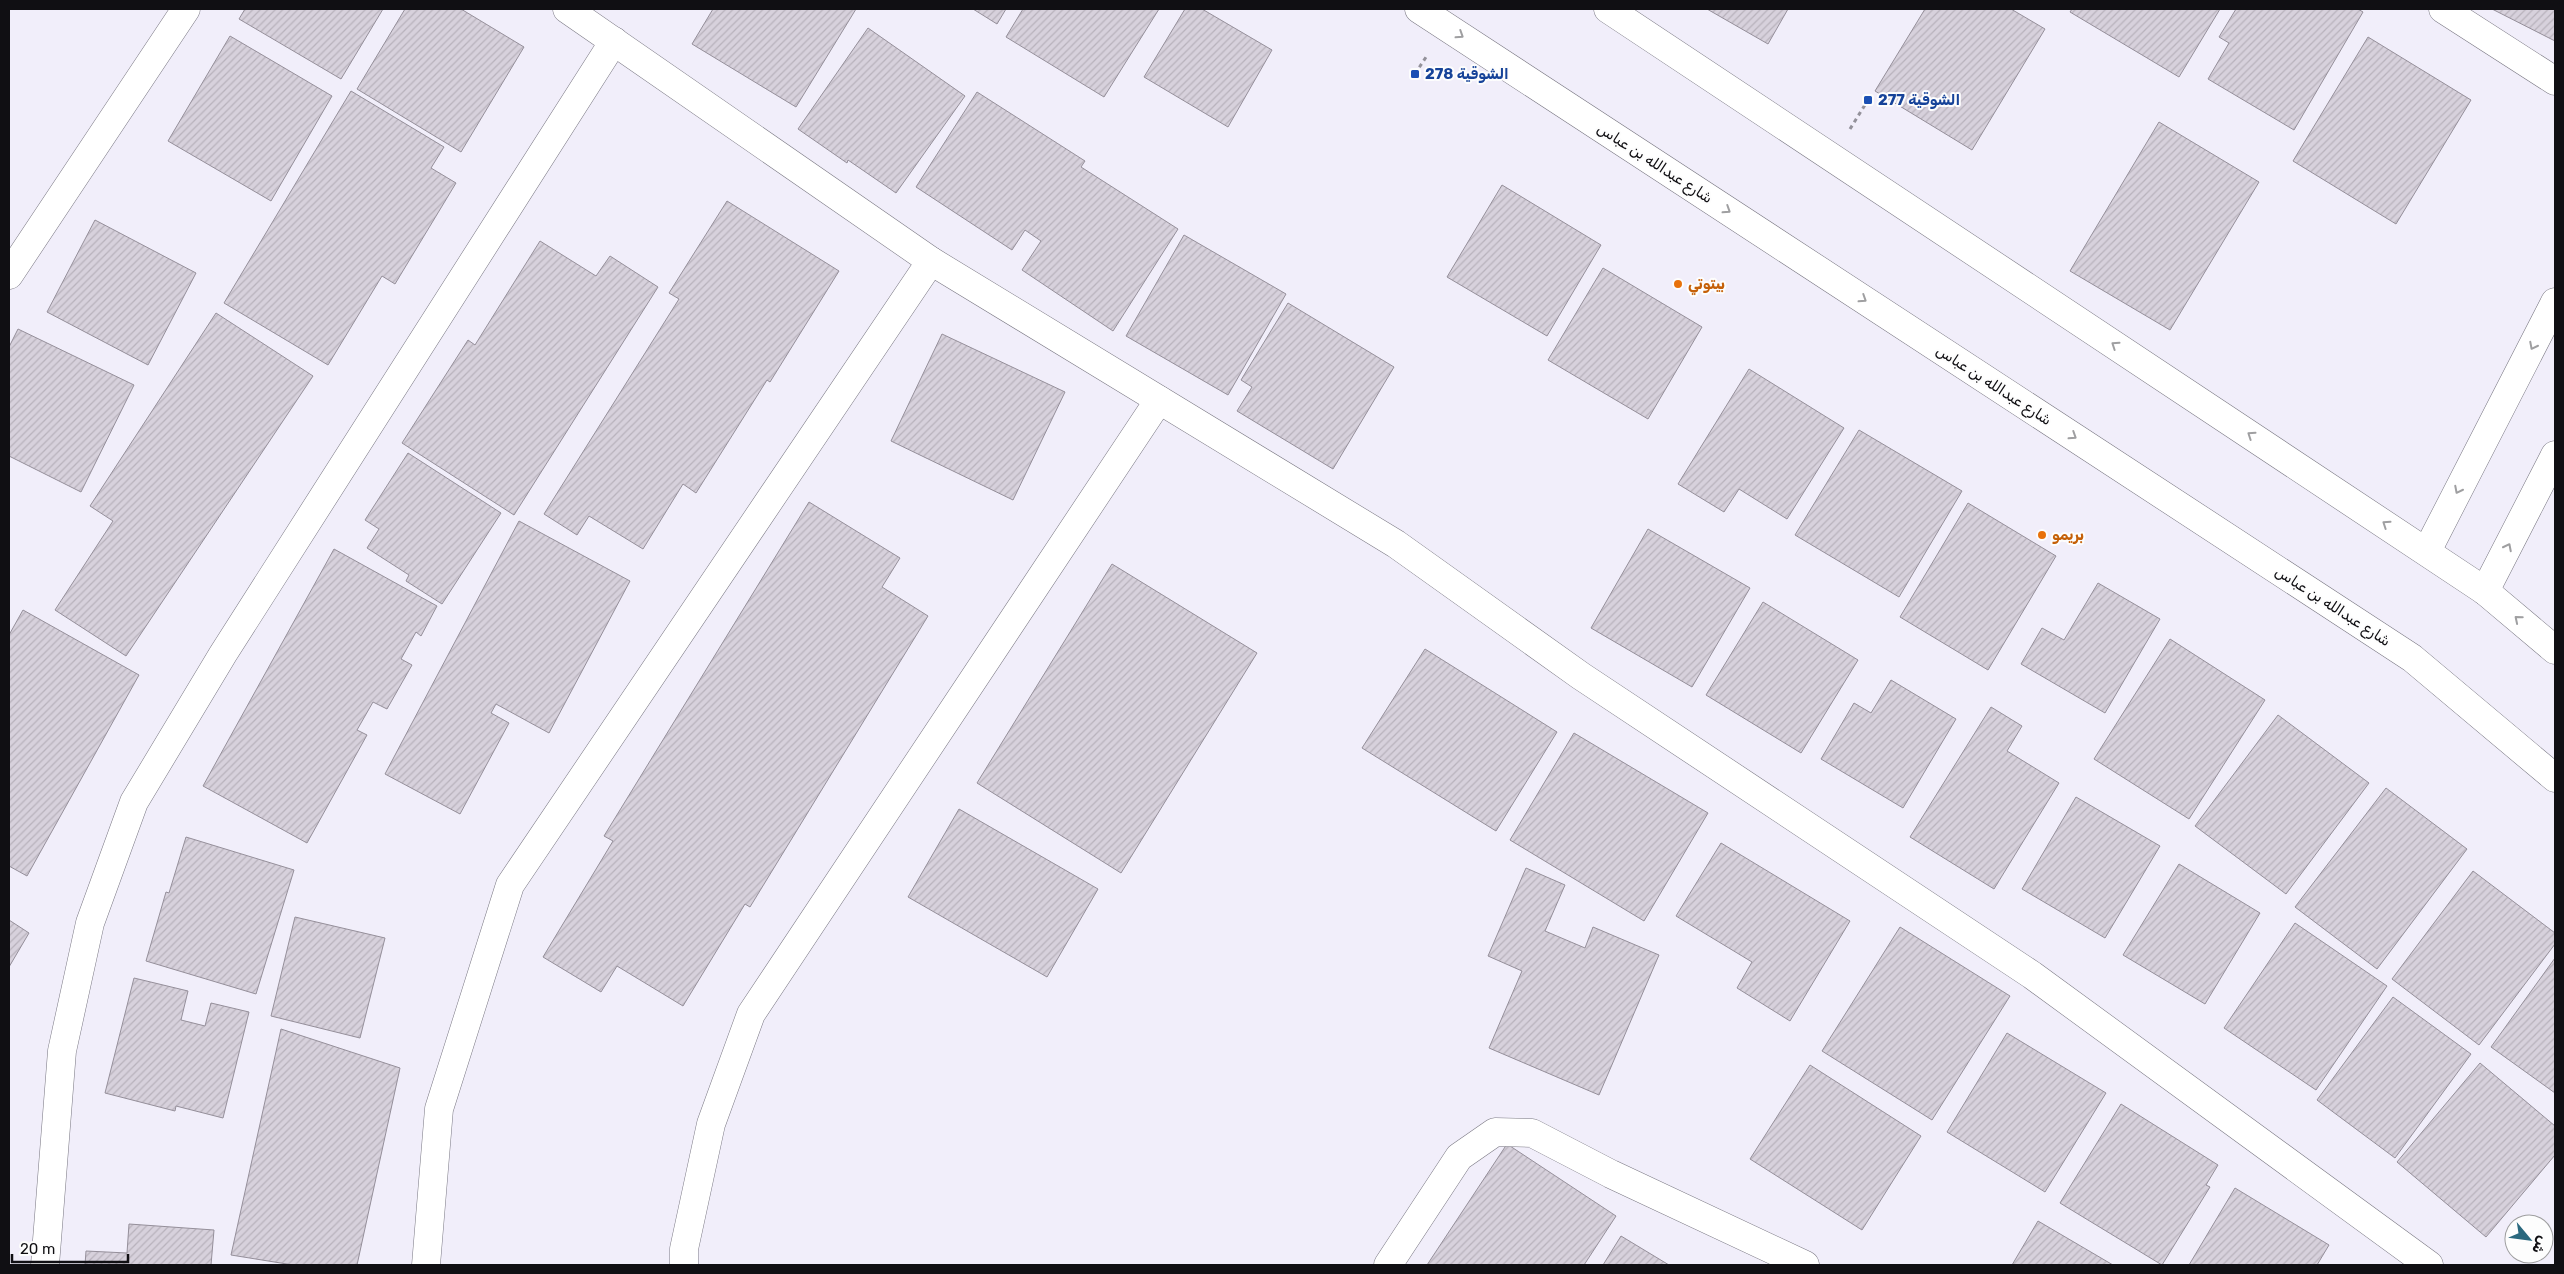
<svg xmlns="http://www.w3.org/2000/svg" width="2564" height="1274" viewBox="0 0 2564 1274" font-family="Rubik,'Noto Naskh Arabic',sans-serif">
	<defs>
		<pattern id="building-hatch" width="6" height="6" patternUnits="userSpaceOnUse" patternTransform="scale(1.25)"><rect width="6" height="6" fill="#d7d1dc"/><path d="M-1 1l2-2M0 6l6-6M5 7l2-2" fill="none" stroke="#b8b2bc"/></pattern>
	</defs>
	<rect width="100%" height="100%" fill="#f1eefa"/>
	<!-- building -->
	<g fill="url(#building-hatch)" stroke="#958f9a">
		<polygon points="245,9 383,9 341,79 239,19"/>
		<polygon points="405,9 461,9 524,47 461,152 357,89"/>
		<polygon points="713,9 856,9 796,107 692,44"/>
		<polygon points="973,9 1006,9 997,24"/>
		<polygon points="1023,9 1159,9 1104,97 1006,37"/>
		<polygon points="1185,9 1202,9 1272,50 1228,127 1144,77"/>
		<polygon points="1707,9 1788,9 1768,44"/>
		<polygon points="1925,9 2011,9 2045,29 1972,150 1875,91"/>
		<polygon points="2072,9 2220,9 2179,77 2070,12"/>
		<polygon points="2236,9 2358,9 2363,12 2294,130 2208,79 2229,43 2219,37"/>
		<polygon points="2492,9 2555,9 2555,41"/>
		<polygon points="868,28 965,96 896,193 848,160 847,163 798,129"/>
		<polygon points="230,36 332,96 271,201 168,141"/>
		<polygon points="2368,37 2471,100 2396,224 2293,161"/>
		<polygon points="351,91 444,147 431,168 456,183 395,284 382,276 328,365 224,303"/>
		<polygon points="977,92 1085,161 1081,167 1178,229 1113,331 1022,270 1041,241 1025,230 1012,250 916,187"/>
		<polygon points="2159,122 2259,182 2170,330 2070,271"/>
		<polygon points="1502,185 1601,245 1547,336 1447,277"/>
		<polygon points="727,201 839,271 770,382 767,380 696,493 683,484 643,549 589,516 577,535 544,514 679,299 669,293"/>
		<polygon points="95,220 196,273 148,365 47,312"/>
		<polygon points="1184,235 1286,294 1228,395 1126,336"/>
		<polygon points="540,241 596,276 610,256 658,287 514,515 402,443 468,340 475,345"/>
		<polygon points="1603,268 1702,327 1648,419 1548,360"/>
		<polygon points="1288,303 1394,367 1333,469 1237,411 1252,387 1241,380"/>
		<polygon points="216,313 313,376 126,656 55,610 113,521 90,506"/>
		<polygon points="18,329 134,385 81,492 9,456 9,347"/>
		<polygon points="942,334 1065,392 1013,500 891,441"/>
		<polygon points="1749,369 1844,428 1787,519 1739,489 1724,512 1678,484"/>
		<polygon points="1859,430 1962,491 1899,597 1795,535"/>
		<polygon points="408,453 501,513 442,604 406,581 409,575 367,548 379,529 365,520"/>
		<polygon points="809,502 900,558 882,587 928,616 750,907 745,904 683,1006 617,966 601,992 543,957 613,841 604,836"/>
		<polygon points="1968,503 2056,556 1988,670 1900,617"/>
		<polygon points="519,521 630,581 549,733 496,704 491,713 509,723 460,814 385,774"/>
		<polygon points="1648,529 1750,588 1692,687 1591,628"/>
		<polygon points="334,549 437,606 421,636 416,632 401,659 412,665 387,709 373,702 357,730 367,735 307,843 203,786"/>
		<polygon points="1112,564 1257,653 1121,873 977,783"/>
		<polygon points="2098,583 2160,619 2105,713 2021,664 2042,628 2064,640"/>
		<polygon points="1763,602 1858,660 1801,753 1706,695"/>
		<polygon points="23,610 139,675 27,876 9,866 9,635"/>
		<polygon points="2170,639 2265,700 2189,819 2094,759"/>
		<polygon points="1425,649 1557,732 1496,831 1362,748"/>
		<polygon points="1891,680 1956,719 1903,808 1821,759 1854,703 1871,713"/>
		<polygon points="1991,707 2022,726 2007,751 2059,783 1994,889 1910,837"/>
		<polygon points="2278,715 2369,783 2286,894 2195,826"/>
		<polygon points="1574,733 1708,813 1644,921 1510,840"/>
		<polygon points="2386,788 2467,849 2377,969 2295,907"/>
		<polygon points="2076,797 2160,846 2105,938 2022,889"/>
		<polygon points="959,809 1098,889 1047,977 908,897"/>
		<polygon points="186,837 294,870 256,994 146,961 166,892 169,893"/>
		<polygon points="1721,843 1850,921 1790,1021 1737,988 1752,962 1676,916"/>
		<polygon points="2179,864 2260,913 2205,1004 2123,955"/>
		<polygon points="1526,868 1565,885 1545,931 1585,948 1593,927 1659,955 1599,1095 1489,1048 1522,971 1488,956"/>
		<polygon points="2473,871 2555,933 2555,944 2479,1045 2392,979"/>
		<polygon points="295,917 385,938 360,1038 271,1016"/>
		<polygon points="9,920 29,933 9,967"/>
		<polygon points="2295,923 2387,986 2316,1090 2224,1028"/>
		<polygon points="1900,927 2010,996 1932,1120 1822,1051"/>
		<polygon points="2555,958 2555,1093 2491,1047"/>
		<polygon points="134,978 188,991 181,1020 205,1026 211,1003 249,1012 223,1118 176,1106 175,1111 105,1093"/>
		<polygon points="2393,997 2471,1054 2395,1158 2317,1100"/>
		<polygon points="281,1029 400,1068 357,1265 293,1265 231,1255"/>
		<polygon points="2007,1033 2106,1093 2045,1192 1947,1132"/>
		<polygon points="2480,1063 2555,1126 2555,1155 2486,1237 2397,1162"/>
		<polygon points="1810,1065 1921,1136 1862,1230 1750,1159"/>
		<polygon points="2121,1104 2218,1165 2206,1185 2210,1187 2162,1265 2060,1203"/>
		<polygon points="1507,1144 1616,1216 1584,1265 1427,1265"/>
		<polygon points="2235,1188 2329,1245 2317,1265 2189,1265"/>
		<polygon points="2038,1221 2113,1265 2012,1265"/>
		<polygon points="129,1224 214,1230 211,1265 85,1265 86,1251 127,1253"/>
		<polygon points="1621,1236 1669,1265 1603,1265"/>
	</g>
	<g fill="none" stroke-linecap="round" stroke-linejoin="round">
		<!-- minor casing -->
		<g stroke="#7a7883" stroke-width="29">
			<g id="minor">
				<polyline points="567,9 931,261 1396,544 1581,676 2032,975 2429,1265"/>
				<polyline points="2443,9 2555,81"/>
				<polyline points="9,275 186,9"/>
				<polyline points="2427,551 2555,302"/>
				<polyline points="2485,591 2555,455"/>
				<polyline points="45,1265 62,1051 90,923 134,802 223,654 614,41"/>
				<polyline points="426,1265 439,1109 510,885 931,261"/>
				<polyline points="684,1265 684,1249 711,1124 751,1014 1159,400"/>
				<polyline points="1388,1265 1459,1157 1495,1132 1532,1133 1611,1174 1805,1265"/>
			</g>
		</g>
		<!-- major casing -->
		<g stroke="#7a7883" stroke-width="29">
			<g id="major">
				<polyline points="1419,9 2412,658 2555,778"/>
				<polyline points="1608,9 2485,591 2555,650"/>
			</g>
		</g>
		<!-- path -->
		<g stroke="#93919a" stroke-width="3" stroke-dasharray="4 4" stroke-linecap="butt">
			<polyline points="1415,74 1428,54"/>
			<polyline points="1850,129 1868,100"/>
		</g>
		<!-- minor -->
		<use href="#minor" stroke="#fff" stroke-width="28"/>
		<!-- major -->
		<use href="#major" stroke="#fff" stroke-width="28"/>
	</g>
	<!-- one-way arrows -->
	<defs><path id="oneway-chevron" d="M-2-3.5L2.5 0L-2 3.5" fill="none" stroke-width="1.6" stroke-linecap="round" stroke-linejoin="round" transform="scale(1.25)"/></defs>
	<g stroke="#9f9fa1">
		<use href="#oneway-chevron" transform="translate(1460 35) rotate(33)"/>
		<use href="#oneway-chevron" transform="translate(1727 210) rotate(33)"/>
		<use href="#oneway-chevron" transform="translate(1863 299) rotate(33)"/>
		<use href="#oneway-chevron" transform="translate(2115 345) rotate(-146)"/>
		<use href="#oneway-chevron" transform="translate(2533 346) rotate(117)"/>
		<use href="#oneway-chevron" transform="translate(2251 435) rotate(-146)"/>
		<use href="#oneway-chevron" transform="translate(2073 436) rotate(33)"/>
		<use href="#oneway-chevron" transform="translate(2458 490) rotate(117)"/>
		<use href="#oneway-chevron" transform="translate(2386 524) rotate(-146)"/>
		<use href="#oneway-chevron" transform="translate(2508 547) rotate(-63)"/>
		<use href="#oneway-chevron" transform="translate(2518 619) rotate(-140)"/>
	</g>
	<!-- markers -->
	<g fill="#1a4fb4" stroke="#fdfdfd" stroke-width="2">
		<rect x="1410" y="69" width="10" height="10" rx="2.5"/>
		<rect x="1863" y="95" width="10" height="10" rx="2.5"/>
	</g>
	<g fill="#e8710a" stroke="#fdfdfd" stroke-width="2">
		<circle cx="1678" cy="284" r="5"/>
		<circle cx="2042" cy="535" r="5"/>
	</g>
	<g text-anchor="middle" dominant-baseline="central" stroke-width="4" stroke-linejoin="round" paint-order="stroke">
		<!-- transit labels -->
		<g font-size="15" font-weight="bold" fill="#164399" stroke="#fdfdfd" text-anchor="start">
			<text x="1425" y="74">الشوقية 278</text>
			<text x="1878" y="100">الشوقية 277</text>
		</g>
		<!-- street labels -->
		<g font-size="15" fill="#100f13" stroke="#fdfdfd">
			<text transform="translate(1655 163) rotate(33)">شارع عبدالله بن عباس</text>
			<text transform="translate(1994 385) rotate(33)">شارع عبدالله بن عباس</text>
			<text transform="translate(2333 606) rotate(33)">شارع عبدالله بن عباس</text>
		</g>
		<!-- food labels -->
		<g font-size="15" font-weight="bold" fill="#c56008" stroke="#fdfdfd" text-anchor="start">
			<text x="1688" y="284">بيتوتي</text>
			<text x="2052" y="535">بريمو</text>
		</g>
	</g>
	<!-- border -->
	<rect width="2564" height="1274" fill="none" stroke="#100f13" stroke-width="20"/>
	<!-- north arrow -->
	<g transform="translate(2529 1239) rotate(119)"><circle r="24" fill="#fdfdfd" stroke="#9e9e9f"/>
	<path d="M0-4L9 19L0 12L-9 19Z" fill="#2a687e"/>
	<text y="-8" font-size="14" font-weight="bold" text-anchor="middle" fill="#100f13">ش</text>
	</g>
	<!-- scale -->
	<path d="M12 1254v8h116v-8" fill="none" stroke="#100f13" stroke-width="2.5"/>
	<text x="20" y="1254" font-size="15" fill="#100f13" stroke="#fdfdfd" stroke-width="4" paint-order="stroke">20 m</text>
</svg>
